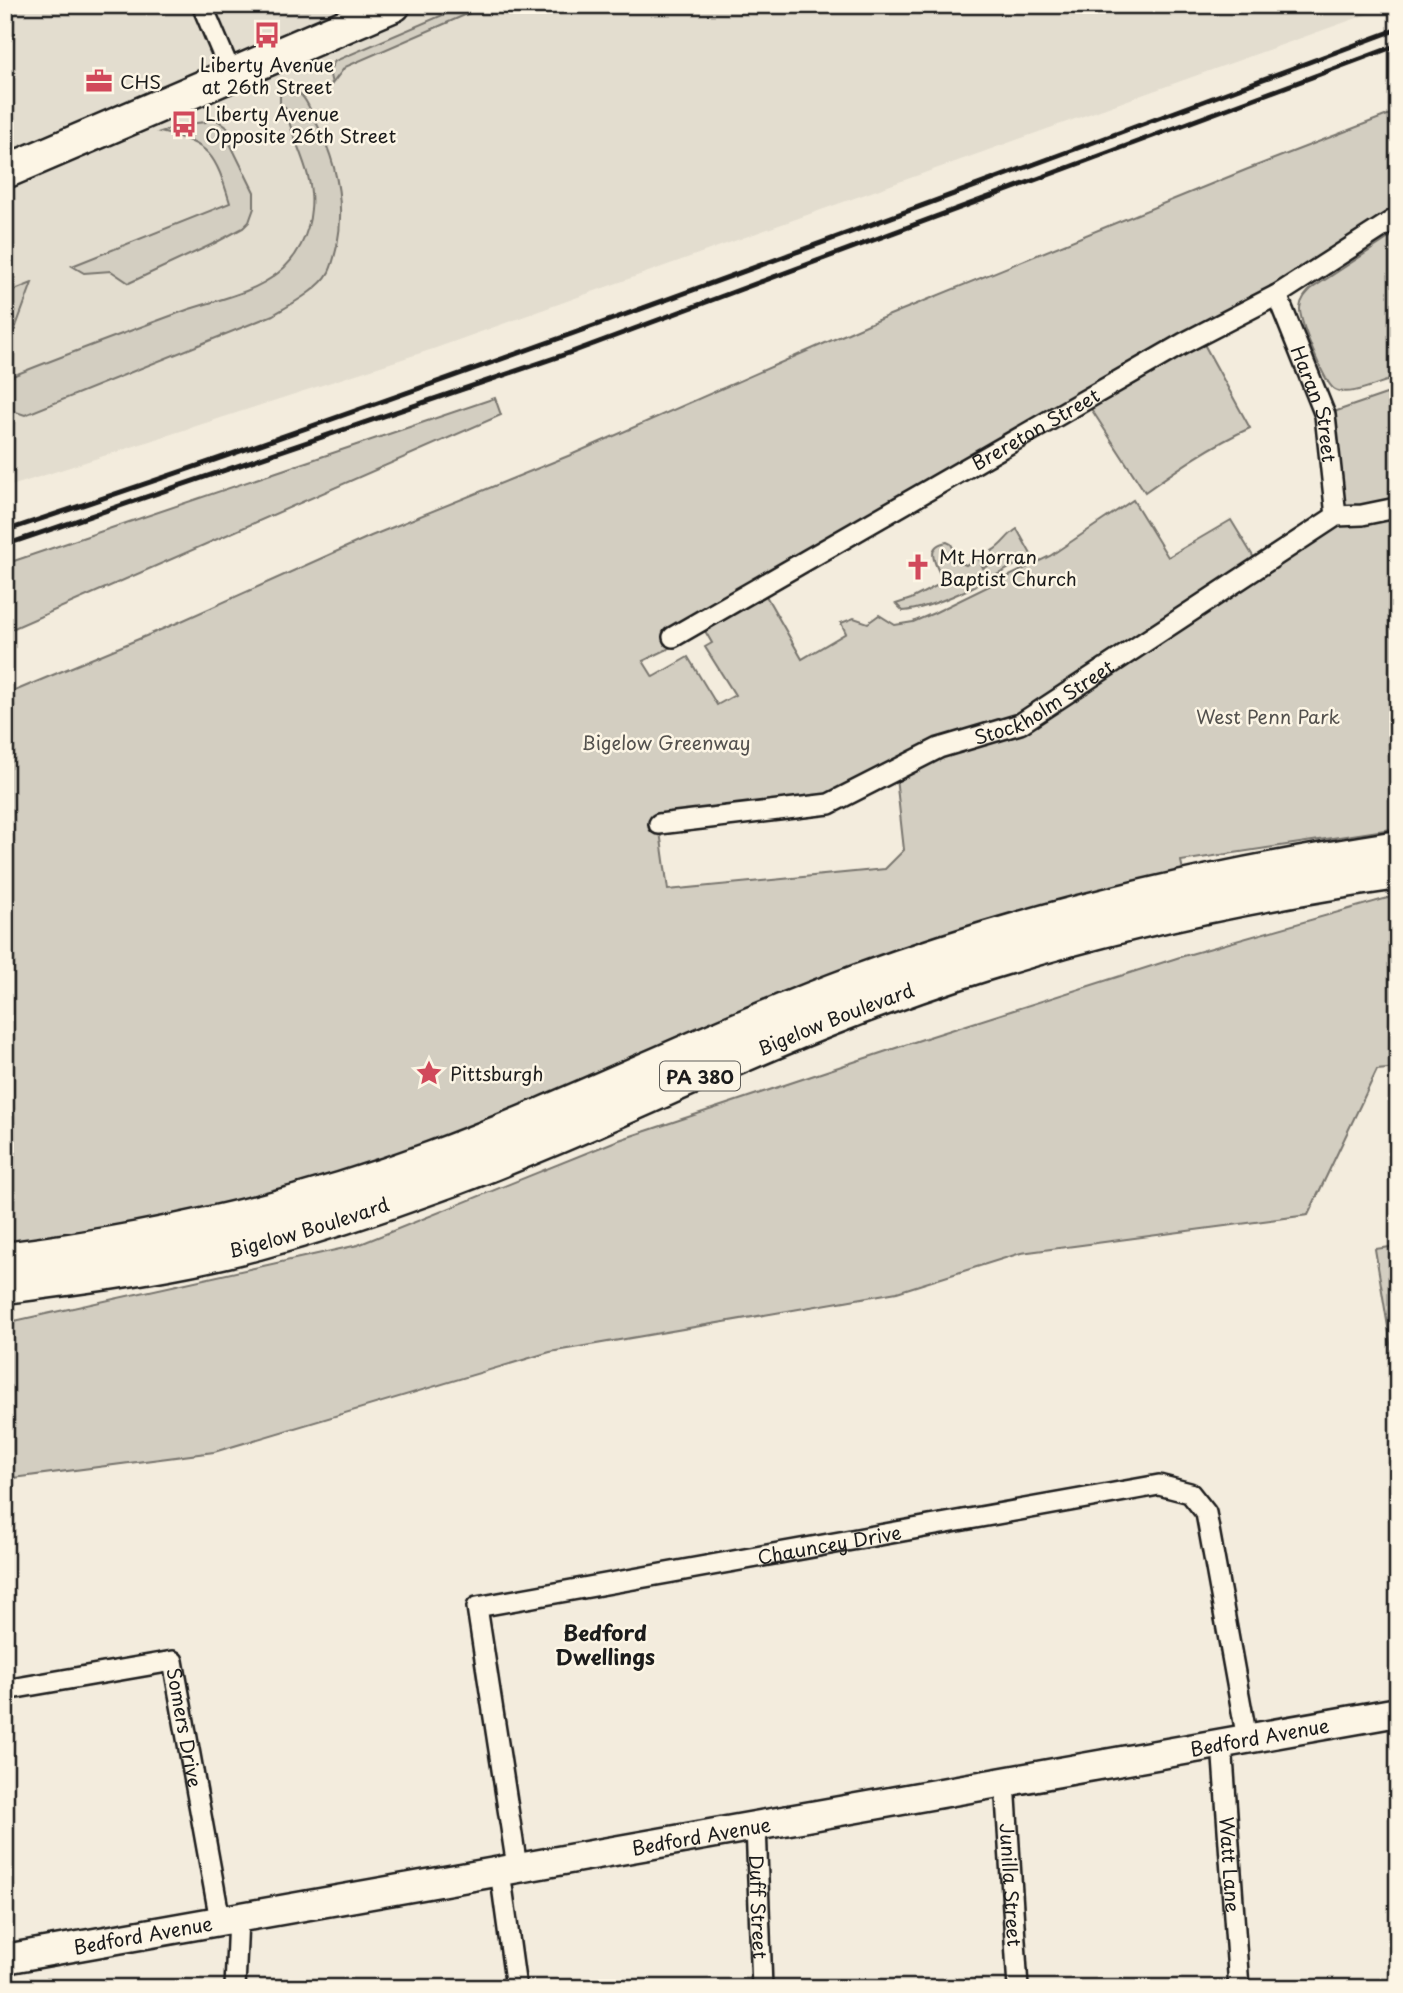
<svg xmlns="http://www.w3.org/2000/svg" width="1403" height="1993" viewBox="0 0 1403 1993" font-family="'Playpen Sans',sans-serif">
	<rect width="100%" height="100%" fill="#f3ecdd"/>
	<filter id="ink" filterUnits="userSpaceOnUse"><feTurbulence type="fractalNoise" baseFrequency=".0143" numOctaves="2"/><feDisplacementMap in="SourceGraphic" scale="14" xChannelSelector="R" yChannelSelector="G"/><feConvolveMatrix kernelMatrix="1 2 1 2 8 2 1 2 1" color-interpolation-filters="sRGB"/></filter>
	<g filter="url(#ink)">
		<!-- built -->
		<polygon fill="#e3ddcf" points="5,5 1393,5 433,349 5,488"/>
		<!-- green -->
		<g fill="#d3cec1" stroke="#78756e" stroke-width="2" fill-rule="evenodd">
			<polygon points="466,5 488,5 345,67 332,84 329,71 335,61"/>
			<path d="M289,87C304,92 309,107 315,120C336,160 346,201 337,246C335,254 333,264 329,272C320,289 290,305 273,315L25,415L13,411L5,414V379C64,355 124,333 184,311C215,300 252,294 278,273C297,258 309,235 311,209C315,174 292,141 285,107L280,108V96L284,88Z"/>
			<path d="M1398,111V217L1199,335L1250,428C1212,445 1179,468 1145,492L1086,401L761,587L802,659L846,633L841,623L854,618L868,623L879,615L895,625L913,622L934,613L1050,556L1133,500L1168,557L1231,520L1259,566L1335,516L1325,415L1398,390V828L1181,861L1184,875L573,1084L404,1155L213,1211L5,1246V695L177,623L371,536L573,454L880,319L1248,169ZM705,631L712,643L705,647L735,695L717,705L688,657L653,677L643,661ZM895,769L904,850L885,869L668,890L659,824L829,804Z"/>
			<path d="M207,118L217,120L228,128L224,131L254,192V208L249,222L243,228L215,243L129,283L111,271L84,273L72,266L230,203C215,154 211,144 160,132L186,124L206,122Z"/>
			<path d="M1398,232V389L1393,379C1377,383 1349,398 1334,389C1324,382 1299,320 1300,308C1301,299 1306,294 1311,289Z"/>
			<polygon points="32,283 15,329 5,336 5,294"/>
			<polygon points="495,398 501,415 5,632 5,564"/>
			<path d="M1017,529L1032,556C1000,573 939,608 903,611L896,604L911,599L944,582C937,567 922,546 947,542L951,544L961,563L966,565L978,556L983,568L996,562L992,551C1003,545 1007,535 1017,529Z"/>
			<polygon points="1398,895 1398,1068 1377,1070 1308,1215 1021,1253 897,1292 550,1352 214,1452 5,1479 5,1323 358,1245 616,1141 929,1037 1180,957"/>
			<polygon points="1398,1246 1398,1426 1389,1333 1375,1249"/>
		</g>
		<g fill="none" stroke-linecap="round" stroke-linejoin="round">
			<!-- street casing -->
			<g stroke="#1c1c1c" stroke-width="24">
				<g id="street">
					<polyline points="202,5 232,76"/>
					<path id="s1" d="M1277,295L1325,415L1336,516"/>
					<path id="s2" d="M673,637L1184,343L1277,295L1398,217"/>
					<path id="s3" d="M659,824L829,804L939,748L1020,724L1336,516L1362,515L1396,508"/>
					<path id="s4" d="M5,1690L173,1661L220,1920"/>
					<path id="s5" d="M1222,1743L1239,1988"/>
					<path id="s6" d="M1005,1782L1018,1988"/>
					<path id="s7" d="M756,1825L762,1988"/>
					<path id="s8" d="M517,1867L477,1607L1159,1485L1190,1493L1206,1513L1247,1739"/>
					<polyline points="500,1871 516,1988"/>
					<polyline points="235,1988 238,1918"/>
				</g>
			</g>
			<!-- secondary casing -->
			<g stroke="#1c1c1c" stroke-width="33">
				<g id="secondary">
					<path id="s9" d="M5,1959L1398,1712"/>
				</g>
			</g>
			<!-- primary casing -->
			<g stroke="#1c1c1c" stroke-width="37">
				<g id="primary">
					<polyline points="5,172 394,5"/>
					<path d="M5,1259C151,1241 294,1209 432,1158C576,1105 714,1034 858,981C1032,917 1215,875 1398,847"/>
					<path id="s10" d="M5,1287C90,1276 176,1265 258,1243C317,1227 375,1208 432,1187C587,1131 732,1054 886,998C1051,937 1224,898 1398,873"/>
				</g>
			</g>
			<!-- street -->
			<use href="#street" stroke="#fcf5e5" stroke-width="19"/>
			<!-- secondary -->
			<use href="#secondary" stroke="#fcf5e5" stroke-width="28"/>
			<!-- primary -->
			<use href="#primary" stroke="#fcf5e5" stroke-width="32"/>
			<!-- rail -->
			<g stroke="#1c1c1c" stroke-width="5">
				<path d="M5,531C474,375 935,201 1398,29"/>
				<polyline points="5,545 572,352 1398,45"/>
			</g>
		</g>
	</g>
	<!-- icons -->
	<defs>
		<g id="bus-bare" transform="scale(2.1)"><path d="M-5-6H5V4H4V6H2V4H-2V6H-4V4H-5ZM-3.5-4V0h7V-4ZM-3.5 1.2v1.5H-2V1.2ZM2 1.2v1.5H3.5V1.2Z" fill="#d1495b" stroke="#fcf5e5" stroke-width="2.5" paint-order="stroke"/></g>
		<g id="office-bare" transform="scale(2.1)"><path d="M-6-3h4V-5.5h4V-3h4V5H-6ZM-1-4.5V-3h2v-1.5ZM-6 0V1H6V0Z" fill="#d1495b" stroke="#fcf5e5" stroke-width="2.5" paint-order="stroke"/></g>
		<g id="church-bare" transform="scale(2.1)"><path d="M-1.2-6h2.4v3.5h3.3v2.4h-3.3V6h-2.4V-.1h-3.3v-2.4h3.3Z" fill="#d1495b" stroke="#fcf5e5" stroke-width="2.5" paint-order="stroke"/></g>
		<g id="sight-bare" transform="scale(2.1)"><path d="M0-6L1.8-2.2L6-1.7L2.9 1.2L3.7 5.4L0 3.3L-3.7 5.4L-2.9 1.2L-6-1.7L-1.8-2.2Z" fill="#d1495b" stroke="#fcf5e5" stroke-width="2.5" paint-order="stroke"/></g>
	</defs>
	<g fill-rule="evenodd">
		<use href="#bus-bare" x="267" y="35"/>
		<use href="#office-bare" x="99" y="81"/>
		<use href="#bus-bare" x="184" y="124"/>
		<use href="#church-bare" x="918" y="567"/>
		<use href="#sight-bare" x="429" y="1073"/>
	</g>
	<g text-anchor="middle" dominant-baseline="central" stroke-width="5" stroke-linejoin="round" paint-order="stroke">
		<!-- shield labels -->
		<rect fill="#fcf5e5" stroke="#5f5d58" stroke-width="2" x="660" y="1061.5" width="80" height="29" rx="5"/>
		<g font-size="18" font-weight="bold" fill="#1c1c1c">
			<text x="700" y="1076">PA 380</text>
		</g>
		<!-- poi labels -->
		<g font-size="19" fill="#1c1c1c" stroke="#fcf5e5" text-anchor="start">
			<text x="267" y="64" text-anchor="middle">Liberty Avenue<tspan x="267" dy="22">at 26th Street</tspan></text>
			<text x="120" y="81">CHS</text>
			<text x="205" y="113">Liberty Avenue<tspan x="205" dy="22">Opposite 26th Street</tspan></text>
			<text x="939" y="556">Mt Horran<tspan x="939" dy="22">Baptist Church</tspan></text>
			<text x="450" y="1073">Pittsburgh</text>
		</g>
		<!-- street labels -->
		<g font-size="19" fill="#1c1c1c" stroke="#fcf5e5">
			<text stroke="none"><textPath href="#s1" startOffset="116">Haran Street</textPath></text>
			<text stroke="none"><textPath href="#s2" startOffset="418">Brereton Street</textPath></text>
			<text stroke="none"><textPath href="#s3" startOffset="410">Stockholm Street</textPath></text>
			<text stroke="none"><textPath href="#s10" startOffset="877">Bigelow Boulevard</textPath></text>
			<text stroke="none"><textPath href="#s10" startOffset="310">Bigelow Boulevard</textPath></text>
			<text stroke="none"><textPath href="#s8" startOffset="621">Chauncey Drive</textPath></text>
			<text stroke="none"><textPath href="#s4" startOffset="238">Somers Drive</textPath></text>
			<text stroke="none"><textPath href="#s9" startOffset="1274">Bedford Avenue</textPath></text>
			<text stroke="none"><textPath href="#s9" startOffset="707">Bedford Avenue</textPath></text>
			<text stroke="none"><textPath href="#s5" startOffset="122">Watt Lane</textPath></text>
			<text stroke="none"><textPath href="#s6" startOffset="103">Junilla Street</textPath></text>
			<text stroke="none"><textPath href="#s7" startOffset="82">Duff Street</textPath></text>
			<text stroke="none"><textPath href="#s9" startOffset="140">Bedford Avenue</textPath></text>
		</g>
		<!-- park labels -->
		<g font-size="19" fill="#53514e" stroke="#fcf5e5">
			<text x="1268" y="716">West Penn Park</text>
			<text x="666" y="742">Bigelow Greenway</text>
		</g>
		<!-- neighbourhood labels -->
		<g font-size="21" font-weight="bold" fill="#1c1c1c" stroke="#fcf5e5">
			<text x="605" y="1632">Bedford<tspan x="605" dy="24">Dwellings</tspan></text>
		</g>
	</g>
	<!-- margin -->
	<rect width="1403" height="1993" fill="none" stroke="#fcf5e5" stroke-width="28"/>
	<rect x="14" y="14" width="1375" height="1965" fill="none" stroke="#1c1c1c" stroke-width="2.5" filter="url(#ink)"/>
</svg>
